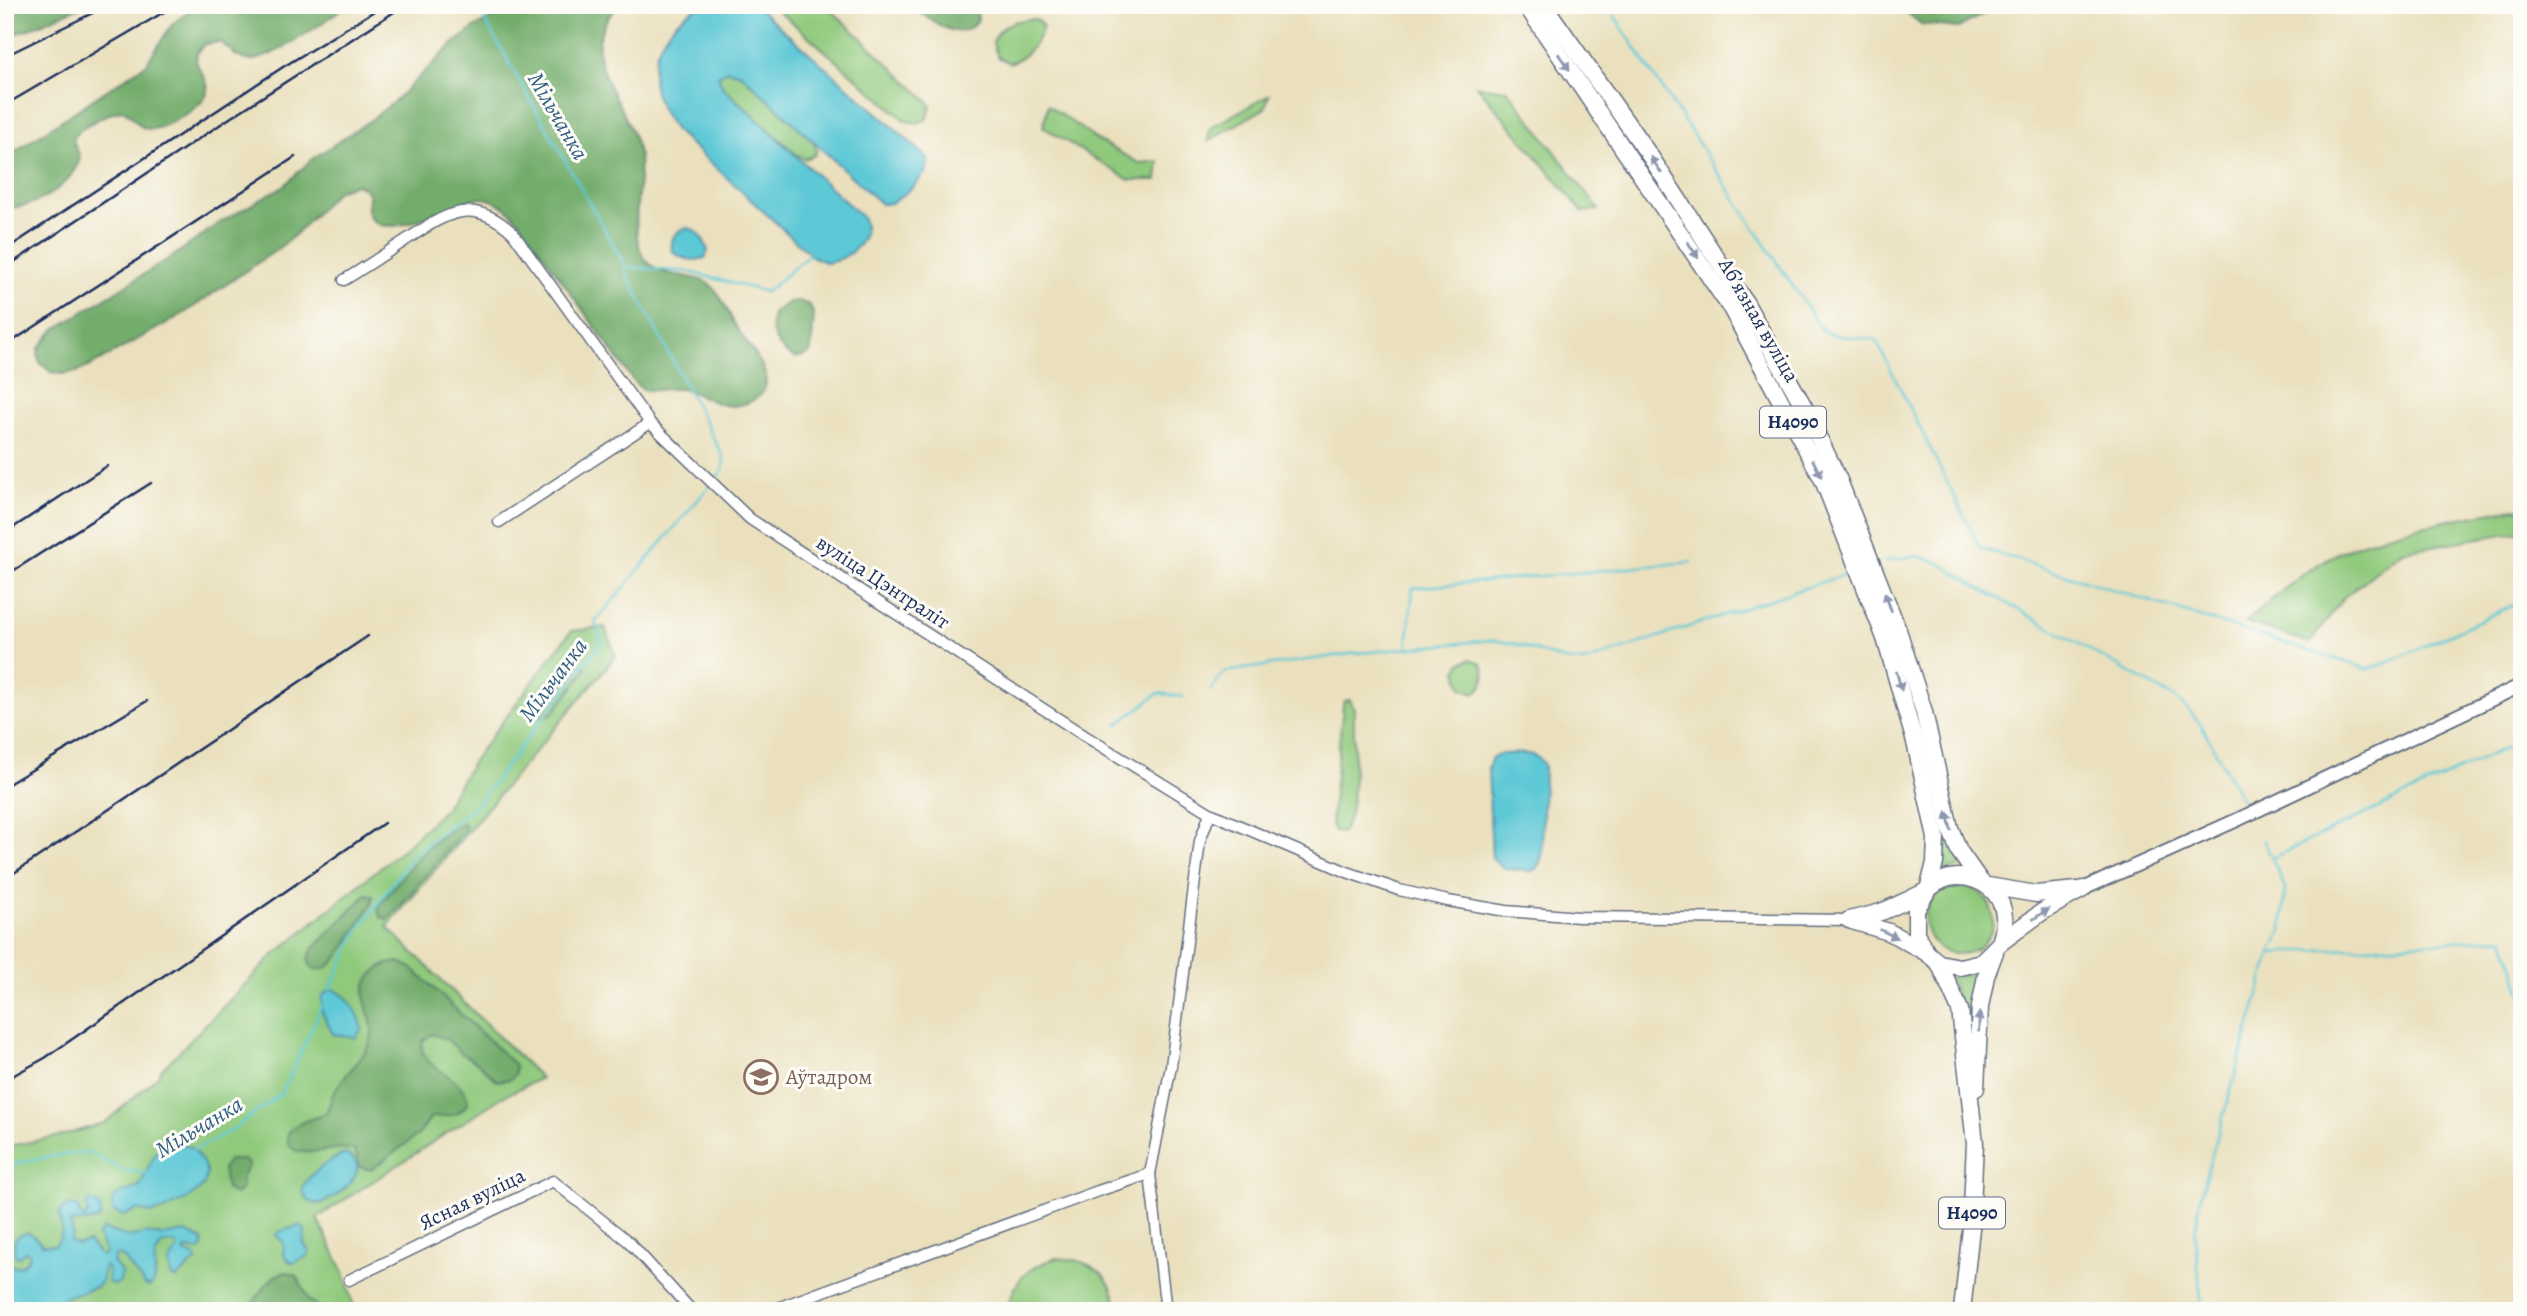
<svg xmlns="http://www.w3.org/2000/svg" width="2527" height="1316" viewBox="0 0 2527 1316" font-family="Alegreya,serif">
	<rect width="100%" height="100%" fill="#fdfcf7"/>
	<filter id="ink" filterUnits="userSpaceOnUse"><feTurbulence type="fractalNoise" baseFrequency=".0143" numOctaves="2"/><feDisplacementMap in="SourceGraphic" scale="14" xChannelSelector="R" yChannelSelector="G"/><feConvolveMatrix kernelMatrix="1 2 1 2 8 2 1 2 1" color-interpolation-filters="sRGB"/></filter>
	<filter id="wash" filterUnits="userSpaceOnUse"><feTurbulence type="fractalNoise" baseFrequency=".00686" numOctaves="4" result="noise"/><feDisplacementMap in="SourceGraphic" scale="28" xChannelSelector="R" yChannelSelector="G"/><feGaussianBlur stdDeviation="1.57" result="paint"/><feColorMatrix in="noise" values="0 0 0 0 0 0 0 0 0 0 0 0 0 0 0 0 0 1.4 0 .05"/><feComposite in="paint" operator="in"/></filter>
	<g filter="url(#wash)">
		<rect width="100%" height="100%" fill="#eae0bd"/>
		<!-- green -->
		<g fill="#8fc97c" stroke="#557c6d" stroke-width="2">
			<polygon points="772,5 826,5 928,101 931,107 927,119 917,123 906,121"/>
			<path d="M1534,5H1538L1627,132L1748,317L1822,457L1895,637L1963,867L1940,871L1944,849L1942,835L1829,478C1750,308 1638,159 1534,5Z"/>
			<path d="M1036,19L1043,26C1039,42 1025,59 1009,63L998,57L993,43C998,23 1018,19 1036,19Z"/>
			<polygon points="728,70 741,74 813,141 817,150 815,155 805,159 797,155 723,88 718,76"/>
			<polygon points="1477,86 1508,90 1599,210 1583,212"/>
			<polygon points="1269,95 1265,108 1208,141 1210,128"/>
			<polygon points="1048,105 1094,138 1139,163 1159,161 1157,180 1129,180 1043,127"/>
			<path d="M2515,508L2522,509V531L2402,551L2343,598L2310,643L2246,622C2279,594 2311,563 2352,547C2402,527 2462,518 2515,508Z"/>
			<polygon points="605,627 616,656 387,927 541,1078 502,1097 317,1218 344,1272 355,1311 5,1311 5,1147 65,1135 106,1122 158,1076 161,1070 275,954 405,847 447,807 446,805 475,758 571,631"/>
			<path d="M1470,659L1480,662C1488,672 1485,687 1474,693L1462,688L1457,671L1460,663Z"/>
			<path d="M1350,700L1354,708C1353,735 1359,815 1341,833L1334,832L1331,823L1343,705L1345,701Z"/>
			<circle cx="1959" cy="920" r="34"/>
			<polygon points="1982,969 1973,1045 1948,974 1962,975"/>
			<path d="M1056,1258C1091,1259 1113,1274 1118,1311H1007C1014,1280 1025,1268 1056,1258Z"/>
		</g>
		<!-- forest -->
		<g fill="#73ad6c" stroke="#476e65" stroke-width="2">
			<polygon points="5,5 84,5 24,31 8,35 5,35"/>
			<path d="M198,5H348C327,19 270,63 247,60C236,59 229,48 220,42L205,44C182,63 212,75 207,93C203,107 162,131 148,129C136,127 133,113 122,110C111,112 78,127 74,138C72,144 79,152 80,158C73,185 32,211 5,207V158L146,64L173,23Z"/>
			<path d="M514,5H619C567,54 630,103 639,155C643,185 627,235 645,259C663,281 688,271 708,283C724,294 730,321 742,336C754,352 781,384 755,399C746,405 734,407 724,405C710,402 698,393 685,390C671,386 657,392 643,390L635,383L520,222C510,210 497,198 479,198C458,199 384,247 369,215C366,209 369,200 369,194L364,188L356,184L337,191L296,234L275,251L183,314L92,365L77,372L61,374L51,372L41,364L38,357L39,348L54,330L176,254L221,222L285,185L312,159L372,119L396,100L454,43L474,28Z"/>
			<path d="M909,5H970L977,12L978,20C958,48 928,16 909,5Z"/>
			<polygon points="1904,5 1986,5 1985,13 1958,28 1921,24 1905,11"/>
			<path d="M798,301L810,305L814,317L811,351L807,355L795,358C778,350 766,331 774,312L789,302Z"/>
			<path d="M578,662L586,666L584,673L553,713L546,717L540,716C529,696 559,665 578,662Z"/>
			<path d="M462,823L466,825L464,830L395,912L387,919L381,917L378,910L380,905C403,875 427,841 462,823Z"/>
			<path d="M367,894L373,896L372,904C362,918 341,958 329,966C323,970 319,970 312,968L308,960L312,950Z"/>
			<path d="M400,962L412,968L515,1065V1074L511,1079L497,1081L479,1064L461,1053L447,1039L432,1034L423,1041C414,1068 463,1073 468,1101C461,1118 445,1116 431,1117L419,1134L371,1170L360,1167L355,1151C336,1141 296,1165 288,1142C282,1124 314,1119 325,1114C330,1106 331,1097 336,1089C346,1072 365,1058 371,1039C378,1017 353,999 371,976C379,967 387,963 400,962Z"/>
			<polygon points="229,1160 243,1160 249,1165 241,1178 242,1188 235,1194 226,1189 223,1167"/>
			<path d="M286,1272L297,1276L309,1300L324,1311H239C262,1305 262,1276 286,1272Z"/>
		</g>
		<!-- water -->
		<g fill="#5dc8d6" stroke="#3c7c9a" stroke-width="2">
			<path d="M701,5H755L928,158C931,176 905,194 892,203L881,204L741,74L728,70L718,76L723,88L862,217C874,240 848,259 827,263L813,257L675,130C638,84 649,33 701,5Z"/>
			<path d="M687,228C698,229 705,241 708,251L705,258C693,262 680,259 672,250C670,238 676,231 687,228Z"/>
			<path d="M1501,754C1516,754 1539,749 1544,767L1542,857L1538,867L1532,871L1505,869L1492,859L1488,767L1492,758Z"/>
			<path d="M331,989C346,992 361,1014 362,1029L355,1038L333,1034L322,1012V996Z"/>
			<path d="M177,1142L191,1147L202,1161L207,1172L204,1185L192,1196L165,1210L152,1213L137,1210L123,1216L114,1212C105,1192 128,1194 140,1185C152,1167 150,1145 177,1142Z"/>
			<path d="M346,1154C377,1168 337,1198 321,1203C309,1206 298,1193 305,1183C313,1172 333,1157 346,1154Z"/>
			<path d="M90,1201L100,1206L101,1216L97,1220L70,1223L73,1235L70,1241L77,1245L88,1242L101,1256L106,1253L98,1235L103,1229L128,1237L147,1233L161,1236L186,1232L202,1240L203,1247L200,1250L185,1249V1253L194,1255L196,1261L176,1279L171,1276L169,1262L177,1250V1246L173,1243L163,1244C145,1263 164,1276 149,1287L145,1285L122,1256L116,1255L113,1262L122,1273L120,1282L114,1285L108,1282V1269L105,1266L101,1282L96,1287L62,1298L61,1303L66,1311H48L45,1304L23,1307L5,1300V1261L9,1265C19,1269 26,1264 30,1255L26,1251L19,1257L14,1255V1242L19,1235L29,1232L43,1245H55C63,1238 63,1225 59,1216C61,1206 71,1203 79,1208L80,1215L85,1218L88,1213L86,1205Z"/>
			<path d="M301,1225L305,1231L304,1244L310,1252L308,1256L293,1263C282,1259 283,1252 284,1243L276,1235L278,1232Z"/>
		</g>
		<g fill="none" stroke-linecap="round" stroke-linejoin="round">
			<!-- stream -->
			<g stroke="#5dc8d6" stroke-width="2.5">
				<path d="M1607,5L1822,330C1837,339 1858,336 1876,340L1980,548L2367,669L2387,663L2522,601"/>
				<polyline points="627,267 690,272 766,292 810,254"/>
				<polyline points="1884,561 1917,556 1940,563 1973,584 2178,700 2200,723 2246,808"/>
				<polyline points="1407,648 1413,588 1691,562"/>
				<polyline points="1211,690 1224,672 1349,654 1492,640 1516,644 1564,660 1584,662 1846,574"/>
				<polyline points="1118,724 1159,693 1183,697"/>
				<polyline points="2263,840 2271,856"/>
				<polyline points="2271,953 2504,938 2522,994"/>
				<polyline points="330,990 355,935 413,855 478,803 602,641 595,622 723,470 724,458 625,271 626,267 478,8"/>
				<polyline points="192,1151 229,1132 282,1093 322,1006"/>
				<polyline points="5,1166 46,1157 89,1152 122,1170 150,1174"/>
				<polyline points="2202,1311 2195,1234 2202,1189 2271,953 2282,931 2285,888 2272,858 2522,740"/>
			</g>
		</g>
	</g>
	<g filter="url(#ink)">
		<g fill="none" stroke-linecap="round" stroke-linejoin="round">
			<!-- minor casing -->
			<g stroke="#636d7f" stroke-width="13">
				<g id="minor">
					<path d="M344,280C364,268 383,255 403,242C444,215 471,194 513,233L650,423L750,519L1085,736L1210,813L1347,872L1399,890L1448,901L1506,911L1579,917L1849,920"/>
					<polyline points="499,522 650,423"/>
					<polyline points="349,1280 553,1181 629,1242 692,1311"/>
					<polyline points="769,1311 1098,1191 1150,1174"/>
					<polyline points="1166,1311 1150,1174 1171,1066 1200,841 1210,813"/>
				</g>
			</g>
			<!-- tertiary casing -->
			<g stroke="#636d7f" stroke-width="16">
				<polyline id="tertiary" points="2083,889 2237,820 2522,685"/>
			</g>
			<!-- primary casing -->
			<g stroke="#636d7f" stroke-width="19">
				<g id="primary">
					<polyline points="1526,5 1732,310 1823,480 1885,638 1915,742 1936,838 1935,863 1928,890 1916,910 1916,933 1927,953 1939,963 1960,967 1981,962 2000,943 2042,912 2083,889"/>
					<polyline points="1544,5 1652,159 1745,302 1804,407 1838,478 1898,630 1924,712 1950,828 1959,851 1980,881"/>
					<polyline points="1988,886 2036,894 2077,890"/>
					<path d="M1849,920C1861,917 1874,915 1886,910C1899,904 1913,898 1926,891C1930,889 1934,884 1939,882C1957,872 1980,878 1994,892C2007,908 2006,925 2000,943"/>
					<polyline points="1852,921 1889,932 1927,953"/>
					<polyline points="1939,963 1960,1010 1975,1143 1971,1228 1962,1311"/>
					<polyline points="1976,1088 1980,1007 1986,976 1995,952"/>
				</g>
			</g>
			<!-- minor -->
			<use href="#minor" stroke="#fff" stroke-width="10"/>
			<!-- tertiary -->
			<use href="#tertiary" stroke="#fff" stroke-width="12"/>
			<!-- primary -->
			<use href="#primary" stroke="#fff" stroke-width="16"/>
			<!-- rail -->
			<g stroke="#1b2f5e" stroke-width="2.5">
				<polyline points="5,56 109,5"/>
				<polyline points="5,105 176,5"/>
				<polyline points="5,250 283,67 384,5"/>
				<polyline points="5,268 233,116 405,5"/>
				<polyline points="5,346 295,157"/>
				<polyline points="5,533 107,466"/>
				<polyline points="5,576 151,483"/>
				<polyline points="5,786 147,701"/>
				<polyline points="5,879 368,636"/>
				<polyline points="5,1080 45,1058 384,823"/>
			</g>
		</g>
		<!-- one-way arrows -->
		<defs><path id="oneway-solid" d="M-6-.8H1V-3.2L6.5 0L1 3.2V.8H-6Z" transform="scale(1.75)"/></defs>
		<g fill="#8d97ae">
			<use href="#oneway-solid" transform="translate(1564 62) rotate(55)"/>
			<use href="#oneway-solid" transform="translate(1656 165) rotate(-124)"/>
			<use href="#oneway-solid" transform="translate(1693 250) rotate(57)"/>
			<use href="#oneway-solid" transform="translate(1817 468) rotate(63)"/>
			<use href="#oneway-solid" transform="translate(1888 602) rotate(-111)"/>
			<use href="#oneway-solid" transform="translate(1899 681) rotate(75)"/>
			<use href="#oneway-solid" transform="translate(1949 821) rotate(-104)"/>
			<use href="#oneway-solid" transform="translate(2041 914) rotate(-34)"/>
			<use href="#oneway-solid" transform="translate(1889 934) rotate(25)"/>
			<use href="#oneway-solid" transform="translate(1979 1022) rotate(-88)"/>
		</g>
	</g>
	<!-- icons -->
	<defs>
		<g id="school-ring" transform="scale(1.75)"><circle r="9.5" fill="#fdfcf7" stroke="#8d6e63" stroke-width="1.5"/><path d="M0-5L7-2L0 1L-7-2ZM-4 1L0 2.5L4 1V4Q0 6-4 4Z" fill="#8d6e63"/></g>
	</defs>
	<g fill-rule="evenodd">
		<use href="#school-ring" x="761" y="1077"/>
	</g>
	<g text-anchor="middle" dominant-baseline="central" stroke-width="6" stroke-linejoin="round" paint-order="stroke">
		<!-- shield labels -->
		<g fill="#fdfcf7" stroke="#5f6c8c" stroke-width="2">
			<rect x="1760" y="406.5" width="66" height="31" rx="5"/>
			<rect x="1939" y="1197.5" width="66" height="31" rx="5"/>
		</g>
		<g font-size="19" font-weight="bold" fill="#1b2f5e">
			<text x="1793" y="422">Н4090</text>
			<text x="1972" y="1213">Н4090</text>
		</g>
		<!-- street labels -->
		<g font-size="21" fill="#1b2f5e" stroke="#fdfcf7">
			<text transform="translate(1759 320) rotate(60)">Абʼязная вуліца</text>
			<text transform="translate(883 582) rotate(33)">вуліца Цэнтраліт</text>
			<text transform="translate(472 1199) rotate(-26)">Ясная вуліца</text>
		</g>
		<!-- education labels -->
		<g font-size="21" fill="#785e54" stroke="#fdfcf7" text-anchor="start">
			<text x="786" y="1077">Аўтадром</text>
		</g>
		<!-- water labels -->
		<g font-size="23" font-style="italic" fill="#2f5d82" stroke="#fdfcf7">
			<text transform="translate(558 116) rotate(60)">Мільчанка</text>
			<text transform="translate(553 680) rotate(-53)">Мільчанка</text>
			<text transform="translate(199 1127) rotate(-31)">Мільчанка</text>
		</g>
	</g>
	<!-- margin -->
	<rect width="2527" height="1316" fill="none" stroke="#fdfcf7" stroke-width="28"/>
</svg>
